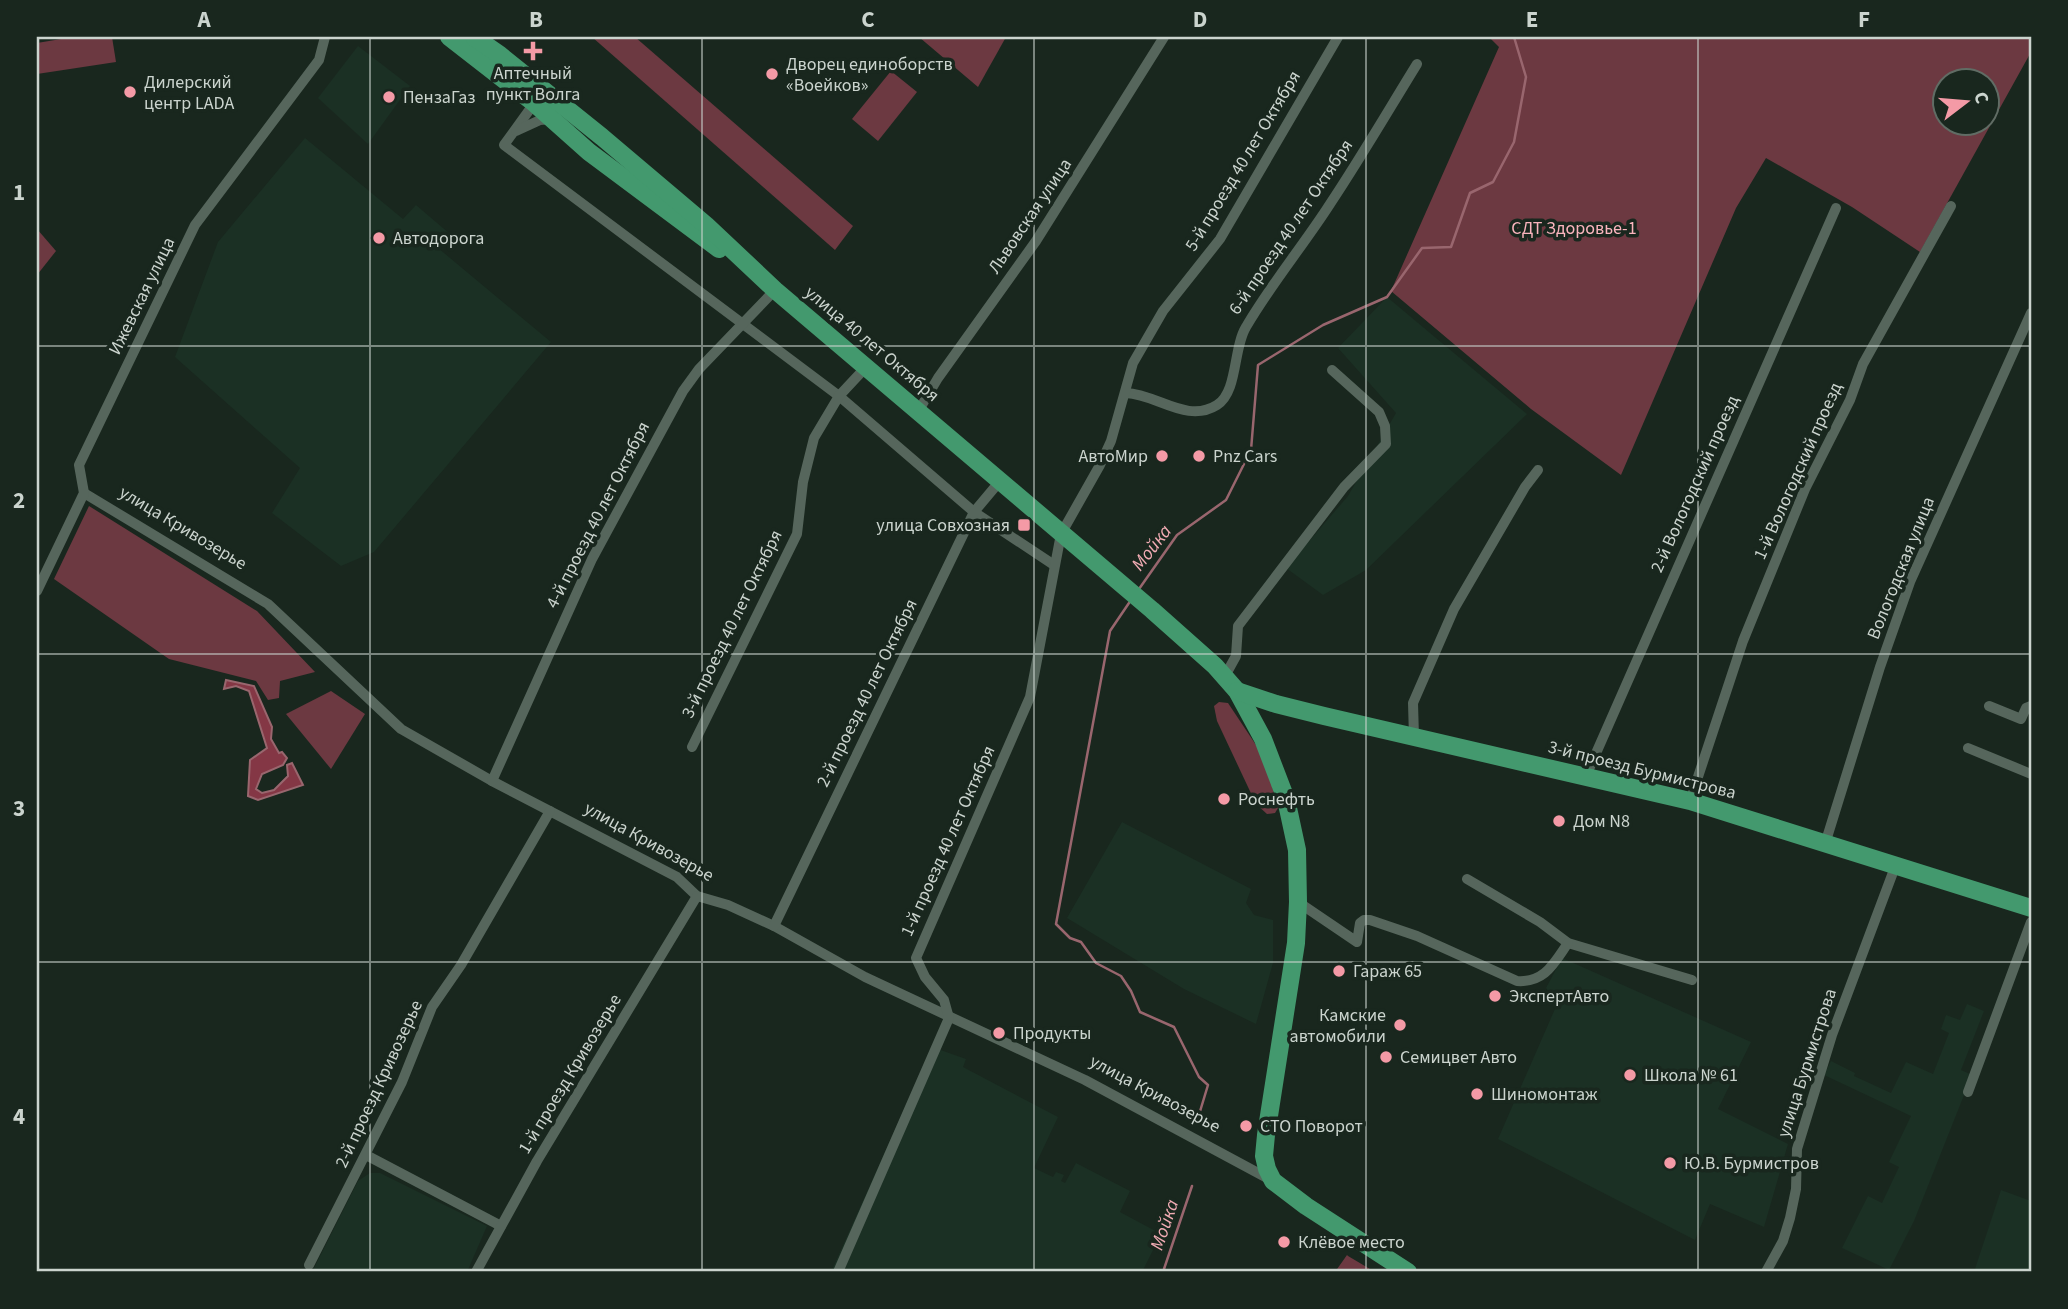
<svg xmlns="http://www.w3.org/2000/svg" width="2068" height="1309" viewBox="0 0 2068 1309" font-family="'Source Sans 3',sans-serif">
	<rect width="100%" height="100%" fill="#19271e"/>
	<!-- built -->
	<g fill="#1b3024">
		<polygon points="358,46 410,86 368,144 318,98"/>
		<polygon points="305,138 403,219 416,205 450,234 438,248 551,342 374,552 341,566 272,513 300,468 175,357 218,242"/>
		<polygon points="1387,297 1527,414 1366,570 1323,595 1286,568 1348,496 1396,413 1338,348"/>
		<polygon points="1122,822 1251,889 1246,903 1254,915 1273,920 1273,963 1256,1024 1184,989 1067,918"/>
		<polygon points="1562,958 1751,1042 1718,1109 1788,1144 1764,1227 1710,1204 1695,1240 1498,1139 1558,1002 1546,988"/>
		<polygon points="1967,1004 1984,1011 1961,1070 1972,1075 1914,1221 1889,1270 1842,1248 1868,1196 1882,1203 1899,1167 1889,1162 1911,1116 1824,1075 1831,1061 1855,1073 1854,1076 1891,1093 1906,1062 1933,1074 1949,1033 1941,1029 1946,1015 1960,1020"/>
		<polygon points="932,1047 966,1059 963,1067 1058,1117 1034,1168 1053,1177 1056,1172 1064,1175 1061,1181 1065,1183 1076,1163 1130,1191 1120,1212 1161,1234 1142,1272 831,1272"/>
		<polygon points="370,1173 380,1173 487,1226 467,1272 312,1272 358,1181"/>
		<polygon points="2001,1190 2031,1201 2031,1272 1974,1272"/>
	</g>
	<!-- green -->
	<g fill="#6c3941" fill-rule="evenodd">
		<polygon points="73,37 112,37 116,62 37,74 37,43"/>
		<polygon points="592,37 635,37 853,226 835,250"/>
		<polygon points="919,37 1006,37 978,87"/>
		<path d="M1489,37H2031V52L1920,252L1852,207L1766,158L1736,208L1621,475L1531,409L1391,291L1499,47ZM1946,80H1988V122H1946Z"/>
		<polygon points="891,71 917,92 878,141 852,119"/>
		<polygon points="37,229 56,251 37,275"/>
		<polygon points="89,506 257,611 315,672 280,681 279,698 268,700 256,681 169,659 54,579"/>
		<polygon points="331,691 365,714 331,769 286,714"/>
		<polygon points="1219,702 1228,703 1264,757 1278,808 1275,813 1267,814 1256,804 1217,721 1214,706"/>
		<polygon points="1347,1255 1348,1256 1375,1272 1335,1272"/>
	</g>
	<!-- water -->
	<polygon fill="#843745" stroke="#99666e" stroke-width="2" points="226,680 254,686 272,727 271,739 279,753 282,752 287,758 283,765 262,774 256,789 262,793 274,790 288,776 287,765 292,763 303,785 258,800 248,796 250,760 267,748 249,691 236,686 224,689"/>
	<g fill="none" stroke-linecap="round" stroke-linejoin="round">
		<!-- stream -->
		<g stroke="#99666e" stroke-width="2.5">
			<polyline points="1139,589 1177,535 1226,500 1251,450 1258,365 1323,325 1387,297 1422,248 1451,247 1470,193 1493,182 1514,142 1526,77 1514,37"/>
			<polyline points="1131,600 1110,631 1056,924 1070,938 1081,942 1096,963 1121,976 1131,991 1140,1012 1174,1027 1199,1077 1208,1085 1198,1118"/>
			<polyline points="1163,1272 1192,1186"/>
		</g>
		<!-- minor -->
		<g stroke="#56665c" stroke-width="10">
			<polyline points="538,98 504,145 839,396 974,512 1054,565"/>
			<polyline points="516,131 540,120 552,119"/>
			<path d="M1126,393C1157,394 1187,424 1217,405C1238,392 1233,348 1246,327C1271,284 1303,246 1330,204C1360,159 1388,111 1417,64"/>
			<polyline points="919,410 938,378 1036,241 1164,37"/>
			<polyline points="84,493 268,604 401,729 492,781 677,877 697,896 728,905 774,926 865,977 1085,1080 1271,1180"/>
			<polyline points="37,591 84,493 79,465 195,225 319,60 325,37"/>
			<polyline points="1225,676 1236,656 1238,626 1344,487 1386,444 1385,426 1379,412 1332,370"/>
			<polyline points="1989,706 2021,719 2026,708 2031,706"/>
			<polyline points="1414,737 1413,703 1454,609 1525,487 1538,470"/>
			<polyline points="692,747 797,534 803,482 814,438 839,396 867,366"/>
			<polyline points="1968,748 2031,774"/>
			<polyline points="1586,776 1836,208"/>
			<polyline points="492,781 592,559 683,391 699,369 775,290"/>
			<polyline points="1690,801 1743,641 1805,489 1850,400 1863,364 1951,206"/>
			<polyline points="1825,844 1880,667 1910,582 2031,313"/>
			<polyline points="1467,879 1540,922 1568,943 1692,980"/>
			<path d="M1298,902L1357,942L1360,923L1364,920H1370L1417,936L1517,981C1545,983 1554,963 1568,943"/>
			<polyline points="774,926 974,512 1000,481"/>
			<polyline points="1968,1092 2031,922"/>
			<polyline points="366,1155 501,1226"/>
			<polyline points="309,1265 402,1082 432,1007 461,965 550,811"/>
			<polyline points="476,1272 537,1161 697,896"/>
			<polyline points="838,1272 949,1018 944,1000 925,977 916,958 1030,697 1061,534 1100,465 1111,441 1133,363 1163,311 1220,239 1338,37"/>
			<polyline points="1766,1272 1783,1241 1790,1218 1796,1189 1797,1149 1832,1035 1895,867"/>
		</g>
		<!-- primary -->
		<g stroke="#43996e" stroke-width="18">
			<polyline points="449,37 534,103 589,152 719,249"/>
			<polyline points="474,37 500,55 602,137 706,225 775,290 1152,610 1215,666 1237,691 1263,739 1286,799 1297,850 1298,902 1296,943 1266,1135 1264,1156 1267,1169 1273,1181 1306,1206 1408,1272"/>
			<polyline points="1237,691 1276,704 1324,716 1690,801 2031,908"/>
		</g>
	</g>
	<!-- grid -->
	<path fill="none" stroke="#cbd4ce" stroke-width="2" stroke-opacity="0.55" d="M370,37V1272M702,37V1272M1034,37V1272M1366,37V1272M1698,37V1272M37,346H2031M37,654H2031M37,962H2031"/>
	<!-- markers -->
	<g fill="#f49aa6" stroke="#19271e" stroke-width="2.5">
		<path d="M529.5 40.5h7v7h7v7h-7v7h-7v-7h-7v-7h7z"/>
		<circle cx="772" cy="74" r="7"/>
		<circle cx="130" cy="92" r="7"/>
		<circle cx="389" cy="97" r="7"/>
		<circle cx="379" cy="238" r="7"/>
		<circle cx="1162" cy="456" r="7"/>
		<circle cx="1199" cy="456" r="7"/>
		<rect x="1017" y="518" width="14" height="14" rx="3.5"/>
		<circle cx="1224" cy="799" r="7"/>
		<circle cx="1559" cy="821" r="7"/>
		<circle cx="1339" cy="971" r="7"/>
		<circle cx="1495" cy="996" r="7"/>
		<circle cx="1400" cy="1025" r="7"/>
		<circle cx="999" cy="1033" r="7"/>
		<circle cx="1386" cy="1057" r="7"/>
		<circle cx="1630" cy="1075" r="7"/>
		<circle cx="1477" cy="1094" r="7"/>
		<circle cx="1246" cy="1126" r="7"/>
		<circle cx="1670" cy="1163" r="7"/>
		<circle cx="1284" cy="1242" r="7"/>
	</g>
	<g text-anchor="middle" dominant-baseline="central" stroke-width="7" stroke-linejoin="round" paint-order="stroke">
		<!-- poi labels -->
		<g font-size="18" fill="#cbd4ce" stroke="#19271e" text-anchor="start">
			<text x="786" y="64">Дворец единоборств<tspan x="786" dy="21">«Воейков»</tspan></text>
			<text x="533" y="73" text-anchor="middle">Аптечный<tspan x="533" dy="21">пункт Волга</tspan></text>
			<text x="144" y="82">Дилерский<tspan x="144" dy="21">центр LADA</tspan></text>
			<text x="403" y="97">ПензаГаз</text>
			<text x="393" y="238">Автодорога</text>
			<text x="1148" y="456" text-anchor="end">АвтоМир</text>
			<text x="1213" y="456">Pnz Cars</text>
			<text x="1010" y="525" text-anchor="end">улица Совхозная</text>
			<text x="1238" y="799">Роснефть</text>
			<text x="1573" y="821">Дом N8</text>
			<text x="1353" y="971">Гараж 65</text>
			<text x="1509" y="996">ЭкспертАвто</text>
			<text x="1386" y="1015" text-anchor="end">Камские<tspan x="1386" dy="21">автомобили</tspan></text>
			<text x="1013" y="1033">Продукты</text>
			<text x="1400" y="1057">Семицвет Авто</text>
			<text x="1644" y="1075">Школа № 61</text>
			<text x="1491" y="1094">Шиномонтаж</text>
			<text x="1260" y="1126">СТО Поворот</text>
			<text x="1684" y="1163">Ю.В. Бурмистров</text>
			<text x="1298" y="1242">Клёвое место</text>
		</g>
		<!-- street labels -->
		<g font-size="18" fill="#cbd4ce" stroke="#19271e">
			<text transform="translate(1243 161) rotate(-59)">5-й проезд 40 лет Октября</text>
			<text transform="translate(1030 216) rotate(-56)">Львовская улица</text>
			<text transform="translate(1291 227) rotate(-56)">6-й проезд 40 лет Октября</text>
			<text transform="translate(142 296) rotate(-64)">Ижевская улица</text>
			<text transform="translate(872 344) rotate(40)">улица 40 лет Октября</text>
			<text transform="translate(1798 471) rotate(-66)">1-й Вологодский проезд</text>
			<text transform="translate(1695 484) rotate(-66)">2-й Вологодский проезд</text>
			<text transform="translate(598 515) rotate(-63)">4-й проезд 40 лет Октября</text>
			<text transform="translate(183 528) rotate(31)">улица Кривозерье</text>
			<text transform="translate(1901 568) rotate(-68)">Вологодская улица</text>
			<text transform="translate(732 624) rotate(-64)">3-й проезд 40 лет Октября</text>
			<text transform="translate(867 693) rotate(-64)">2-й проезд 40 лет Октября</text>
			<text transform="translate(1642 770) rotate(14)">3-й проезд Бурмистрова</text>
			<text transform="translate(948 841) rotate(-66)">1-й проезд 40 лет Октября</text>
			<text transform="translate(649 842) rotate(29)">улица Кривозерье</text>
			<text transform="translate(1807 1063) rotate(-72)">улица Бурмистрова</text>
			<text transform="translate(570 1074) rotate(-59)">1-й проезд Кривозерье</text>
			<text transform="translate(379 1084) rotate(-65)">2-й проезд Кривозерье</text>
			<text transform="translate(1155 1094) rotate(28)">улица Кривозерье</text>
		</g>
		<!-- park labels -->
		<g font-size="18" fill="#fab4bd" stroke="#19271e">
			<text x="1574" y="228">СДТ Здоровье-1</text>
		</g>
		<!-- water labels -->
		<g font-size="19" font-style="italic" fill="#f1acb4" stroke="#19271e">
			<text transform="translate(1152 548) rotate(-52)">Мойка</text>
			<text transform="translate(1165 1225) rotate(-71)">Мойка</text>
		</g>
	</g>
	<!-- border -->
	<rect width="2068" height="1309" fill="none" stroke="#19271e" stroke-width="77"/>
	<!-- north arrow -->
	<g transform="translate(1966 102) rotate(74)"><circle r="33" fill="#19271e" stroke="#606c64" stroke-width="2"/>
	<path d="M0-5L12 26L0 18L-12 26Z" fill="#f49aa6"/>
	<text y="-10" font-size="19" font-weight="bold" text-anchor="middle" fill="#cbd4ce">С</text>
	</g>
	<rect x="38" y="38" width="1992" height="1232" fill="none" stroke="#cbd4ce" stroke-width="2.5"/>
	<g font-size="23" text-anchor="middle" font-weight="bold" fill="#cbd4ce">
		<text x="204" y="27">A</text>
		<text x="536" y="27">B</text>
		<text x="868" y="27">C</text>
		<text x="1200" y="27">D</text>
		<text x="1532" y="27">E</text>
		<text x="1864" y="27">F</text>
		<text x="19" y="200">1</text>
		<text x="19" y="508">2</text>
		<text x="19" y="816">3</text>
		<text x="19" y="1124">4</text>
	</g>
</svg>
